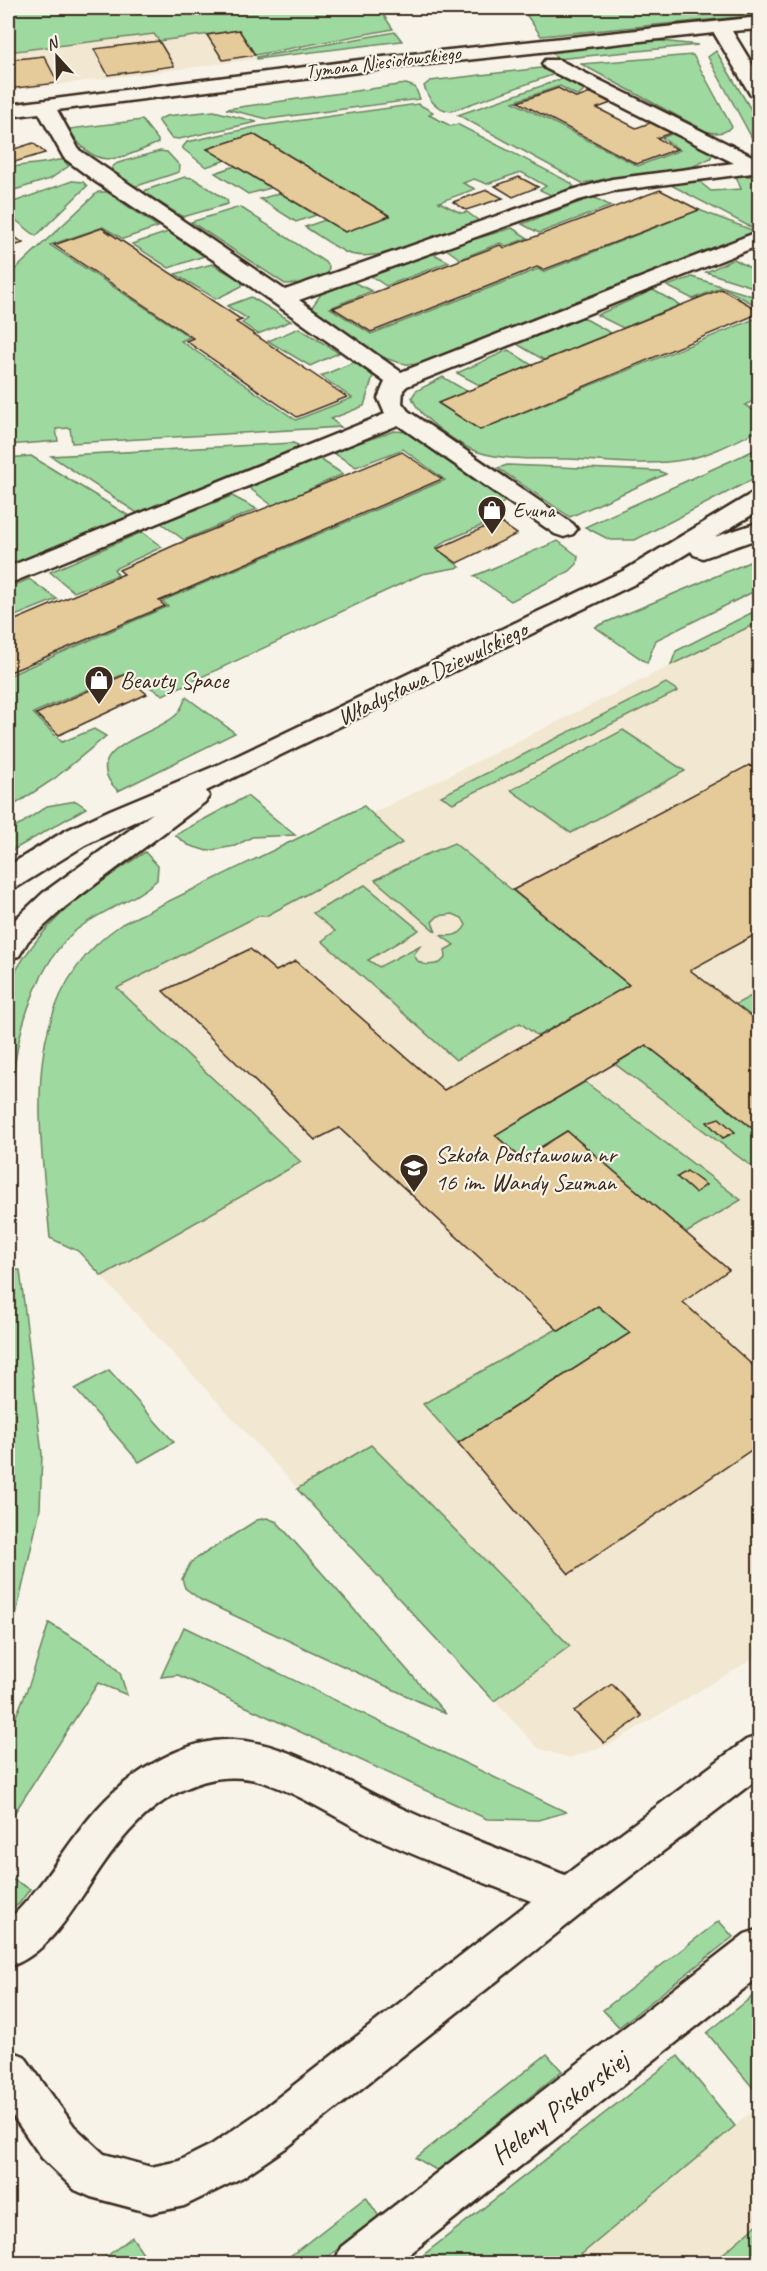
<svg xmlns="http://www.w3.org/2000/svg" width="767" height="2271" viewBox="0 0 767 2271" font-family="Caveat,sans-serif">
	<rect width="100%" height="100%" fill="#f7f3e8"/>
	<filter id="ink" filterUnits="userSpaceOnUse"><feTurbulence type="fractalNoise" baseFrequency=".0167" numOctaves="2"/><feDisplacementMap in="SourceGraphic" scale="12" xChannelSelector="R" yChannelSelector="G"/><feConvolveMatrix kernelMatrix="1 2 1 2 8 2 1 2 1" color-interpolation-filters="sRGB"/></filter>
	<g filter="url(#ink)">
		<!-- built -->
		<g fill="#f2e7d1">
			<polygon points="239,30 257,59 8,91 8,52 154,34 159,41"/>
			<polygon points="759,622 759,1655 609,1745 569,1758 538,1748 78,1251 120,938"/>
			<polygon points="759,2105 759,2263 571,2264 735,2126"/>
		</g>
		<!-- green -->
		<g fill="#9ed9a0" stroke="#6c825f" stroke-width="1.5">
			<polygon points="8,8 401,8 380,10 393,29 255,55 239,30 159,41 154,34 8,52"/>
			<polygon points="524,8 759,8 760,15 541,36 523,10"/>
			<polygon points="395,32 402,41 257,59 257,57"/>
			<polygon points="652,40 698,45 557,59 551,50"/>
			<polygon points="716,51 759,123 759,151 708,57"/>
			<path d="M693,55L732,127C724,134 714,134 705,131L581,64Z"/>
			<path d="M549,67L555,74L451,111C435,109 429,100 424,86L430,81Z"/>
			<polygon points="567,77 589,87 578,96 560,86 513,102 638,166 680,150 662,138 678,131 708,147 712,153 711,158 692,167 582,183 458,115"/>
			<polygon points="406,84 415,87 420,99 268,119 226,109"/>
			<path d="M418,104L433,112L429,115L451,126L457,124L571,183L574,187L553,196L540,190L546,186L521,172L487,184L474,179L463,183L475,189L439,202L461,213L467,212L479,221C446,232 377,267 345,252C331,245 318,235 305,227L325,220L345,232L389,215L253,134L208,149L226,160L206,167L182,148L187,142L260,126Z"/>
			<polygon points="214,111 257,122 179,139 171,138 158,120 166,116"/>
			<path d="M142,120L158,140V143C117,160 95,173 69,129Z"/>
			<polygon points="160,151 167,152 180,166 179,172 137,186 129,185 112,171 112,167 118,163"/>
			<path d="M58,160H63L69,166L50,179L8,192V168C24,164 41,165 58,160Z"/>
			<polygon points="235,166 271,188 248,194 215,173"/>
			<polygon points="736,176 751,176 759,194 759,229 756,230 667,183 696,179 711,191 741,189"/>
			<polygon points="185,177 193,178 227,200 228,204 183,217 144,193 146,190"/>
			<polygon points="72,181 83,182 87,186 36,236 8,214 8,204"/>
			<polygon points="98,192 107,192 158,227 123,239 103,227 50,245 190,337 181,341 296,420 352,398 321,376 354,362 373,376 364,406 331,419 341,427 72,443 70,428 56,429 58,441 8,445 8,276"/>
			<polygon points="280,193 316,215 296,222 260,199"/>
			<polygon points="593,197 611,206 539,233 522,224"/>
			<polygon points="240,207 325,262 329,266 328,274 306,283 285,284 191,222"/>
			<path d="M699,210L757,232L422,364C385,370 345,332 315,313L312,307L321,294L353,282L372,291L330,308L371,334L538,269L543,272Z"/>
			<polygon points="512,228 528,238 506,246 500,243 460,259 445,248"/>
			<polygon points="168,232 204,256 169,268 132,244"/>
			<polygon points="432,253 449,262 386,286 371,276"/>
			<polygon points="734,259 752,269 759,265 759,289 706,272"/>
			<polygon points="212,264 242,281 242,286 216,299 175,274"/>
			<polygon points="692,277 759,298 759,307 722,287 693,299 667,286"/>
			<polygon points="653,290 680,305 623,328 597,315"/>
			<polygon points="251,297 291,321 258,334 242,323 248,319 227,306"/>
			<polygon points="582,317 611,333 544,360 517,344"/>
			<path d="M759,317V398L745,405L759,414V430C736,441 713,454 688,459C649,467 607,461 569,459C539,458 506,461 478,452C458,445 418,417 412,397L416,391L443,377L468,392L439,404L480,430Z"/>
			<polygon points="299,328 339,353 310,366 268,341"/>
			<polygon points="508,350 532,365 481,386 457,373"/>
			<polygon points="394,431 408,432 505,501 495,509 497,519 446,541 436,548 460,567 422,574 163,695 126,673 33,713 62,742 94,729 106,736 54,779 8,809 8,676 168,606 162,601 445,480 403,449 356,467 332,452"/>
			<polygon points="293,443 298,445 296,448 137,513 51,456"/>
			<polygon points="759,448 759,476 635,540 610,540 585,527"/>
			<polygon points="31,456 129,516 8,567 8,458"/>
			<polygon points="318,458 343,474 273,506 248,487"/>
			<polygon points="507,465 659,471 666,474 570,517 498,468"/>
			<polygon points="232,496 257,509 184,540 161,523"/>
			<polygon points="142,532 162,547 114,569 118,575 74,592 50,572"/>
			<polygon points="558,541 578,556 577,564 570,571 511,601 474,576"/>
			<polygon points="759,558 759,589 656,640 647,663 595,627"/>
			<polygon points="29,579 57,599 8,619 8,588"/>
			<polygon points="759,609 759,622 671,665 676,651"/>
			<polygon points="666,683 678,691 453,803 441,796"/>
			<path d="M186,697L235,733L118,791C74,748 158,735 177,714C181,710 184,702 186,697Z"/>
			<polygon points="623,730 685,771 571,833 511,790"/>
			<polygon points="247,796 295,835 252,837 235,846 207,851 188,845 175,835"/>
			<polygon points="76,801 86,808 8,853 8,833 47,806"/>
			<path d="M364,806L402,843L266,916H258L117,988L301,1162L102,1276L78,1251L50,1238C40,1128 14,996 122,924Z"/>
			<path d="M454,843L629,985L538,1036L520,1023L456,1060L322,941L335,931L313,913L365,885L419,930L368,960L379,967L421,945L414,954C417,966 429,966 440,963L446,957L445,950L454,945L440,935C451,937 461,936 466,925L462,918L453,914L438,916L432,922L436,932L375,880L418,858Z"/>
			<path d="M145,852L158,866L157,880C133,902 100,910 75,931C37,964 17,1031 13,1080C10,1104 13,1130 12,1154H8V987C35,925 90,888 145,852Z"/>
			<polygon points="759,992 759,1023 734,1005"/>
			<polygon points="646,1045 759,1134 759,1172 615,1064"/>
			<polygon points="585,1082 741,1200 686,1233 567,1131 522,1159 495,1135"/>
			<polygon points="20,1270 42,1454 40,1509 8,1650 8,1271"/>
			<polygon points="598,1306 630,1333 458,1443 423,1404"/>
			<polygon points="109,1370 174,1442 139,1462 75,1389"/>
			<polygon points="371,1445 570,1646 494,1701 297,1489"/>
			<polygon points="267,1518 277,1522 446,1714 201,1600 185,1588 182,1579 191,1562 257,1520"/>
			<polygon points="49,1623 106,1658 120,1673 127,1695 98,1683 8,1823 8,1736 30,1682"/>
			<polygon points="184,1627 566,1812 539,1820 487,1819 178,1675 161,1677"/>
			<polygon points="8,1877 30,1889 19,1904 8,1911"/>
			<polygon points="719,1921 733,1937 619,2027 603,2010"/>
			<polygon points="759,1991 759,2095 707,2033"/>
			<polygon points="547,2054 562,2071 438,2171 416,2158"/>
			<polygon points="678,2056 735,2126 571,2263 413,2263"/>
			<polygon points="366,2197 380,2218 319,2263 280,2264"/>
			<polygon points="759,2223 759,2259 754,2263 712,2263"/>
			<polygon points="132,2237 150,2263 98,2263"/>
		</g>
		<!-- building -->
		<g fill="#e6cb9a" stroke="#3b2a1e" stroke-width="1.5">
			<polygon points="239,30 255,55 223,60 207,35"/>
			<polygon points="159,41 174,66 108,75 94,49"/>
			<polygon points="44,56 58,83 8,89 8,60"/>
			<polygon points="558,88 577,98 596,91 606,96 602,98 611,103 597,108 636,128 655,121 665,126 661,128 671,133 657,138 677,149 637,164 518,102"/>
			<polygon points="253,134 390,216 345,232 207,149"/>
			<polygon points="33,143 45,153 8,164 8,151"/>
			<polygon points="519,177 538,187 513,197 495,186"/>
			<polygon points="487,190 503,198 466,210 453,202"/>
			<polygon points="660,190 699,210 543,270 537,267 371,332 333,308 500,245 505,248"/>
			<polygon points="102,228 242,320 236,322 347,397 297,417 186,341 193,338 54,245"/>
			<polygon points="8,232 23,243 8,248"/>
			<polygon points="721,289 760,311 760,313 480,430 438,403"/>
			<polygon points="402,452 442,479 159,601 165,606 8,673 8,623 124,574 119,570 175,545"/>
			<polygon points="498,521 517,534 457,563 437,549"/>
			<polygon points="124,675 147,694 59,735 36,714"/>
			<polygon points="749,765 760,772 760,932 690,970 760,1023 760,1134 646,1045 495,1135 522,1159 567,1131 729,1270 683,1302 760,1372 760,1444 569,1574 458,1443 630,1333 598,1306 559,1331 339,1128 315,1140 163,991 250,949 276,971 296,961 444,1090 629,985 513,890"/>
			<polygon points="719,1118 735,1132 723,1138 707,1122"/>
			<polygon points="687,1171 706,1185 695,1193 677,1177"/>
			<polygon points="612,1684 642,1716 604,1743 574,1711"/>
		</g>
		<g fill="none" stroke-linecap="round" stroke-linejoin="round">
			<!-- pedestrian casing -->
			<g stroke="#3b2a1e" stroke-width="5">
				<polygon id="pedestrian" points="760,1929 760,1976 397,2264 334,2264 341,2247 745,1934"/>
			</g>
			<!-- minor casing -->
			<g stroke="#3b2a1e" stroke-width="5">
				<g id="minor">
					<polygon points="760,17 760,29 732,31 760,77 760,100 750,94 714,33 383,69 57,110 79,150 285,290 565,192 612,179 734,163 545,68 542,64 545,60 559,60 760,160 760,172 613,191 579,200 299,300 401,372 760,231 760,245 407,386 403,390 402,403 408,411 573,524 577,529 573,534 564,537 555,534 398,425 8,584 8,567 385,414 378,398 385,382 212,259 96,182 64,158 39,113 8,117 8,105 383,57"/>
					<path d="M760,1735V1777L585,1911L290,2145L243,2177L184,2206L151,2213L91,2197L75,2190L42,2158L8,2109V2050L24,2056L74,2126L104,2154L151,2167L179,2161L211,2145L258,2113L531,1901C476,1879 420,1859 368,1834C334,1817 302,1795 266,1783C198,1761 141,1810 104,1863C79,1898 52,1954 8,1967V1920C52,1881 75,1823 122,1785C152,1761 193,1738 233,1740C291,1742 350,1786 401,1808C455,1833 510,1853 565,1875L746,1740Z"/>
				</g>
			</g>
			<!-- tertiary casing -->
			<g stroke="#3b2a1e" stroke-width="5">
				<polygon id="tertiary" points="760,492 760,510 715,537 760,522 760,538 703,558 694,555 691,551 643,580 206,791 209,796 205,802 65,907 28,941 19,956 8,959 8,926 43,893 153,813 85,845 19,886 8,889 8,866 65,831 110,810 220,764 625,570 751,494"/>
			</g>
			<!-- pedestrian -->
			<use href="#pedestrian" fill="#f7f3e8" fill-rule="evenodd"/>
			<!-- minor -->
			<use href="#minor" fill="#f7f3e8" fill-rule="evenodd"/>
			<!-- tertiary -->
			<use href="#tertiary" fill="#f7f3e8" fill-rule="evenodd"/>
		</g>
	</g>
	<!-- icons -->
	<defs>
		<g id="shop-pin" transform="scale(1.5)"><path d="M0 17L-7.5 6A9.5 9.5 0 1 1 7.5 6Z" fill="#3b2a1e" stroke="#f7f3e8"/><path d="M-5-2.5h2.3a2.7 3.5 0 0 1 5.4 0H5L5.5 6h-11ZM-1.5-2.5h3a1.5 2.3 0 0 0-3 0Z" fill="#fff"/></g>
		<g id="school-pin" transform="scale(1.5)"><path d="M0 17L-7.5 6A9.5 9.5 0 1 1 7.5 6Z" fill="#3b2a1e" stroke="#f7f3e8"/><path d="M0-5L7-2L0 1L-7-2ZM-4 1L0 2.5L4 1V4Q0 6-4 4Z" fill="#fff"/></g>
	</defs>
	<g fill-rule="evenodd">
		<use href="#shop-pin" x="492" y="510"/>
		<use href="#shop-pin" x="99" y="680"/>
		<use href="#school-pin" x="414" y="1168"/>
	</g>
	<g text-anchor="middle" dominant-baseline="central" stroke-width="4.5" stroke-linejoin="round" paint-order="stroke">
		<!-- far-street labels -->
		<g font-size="20" fill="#3b2a1e" stroke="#f7f3e8">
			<text transform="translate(383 62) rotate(-7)">Tymona Niesiołowskiego</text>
		</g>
		<!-- far-poi labels -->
		<g font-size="20" fill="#3b2a1e" stroke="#f7f3e8" text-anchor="start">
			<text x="513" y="510">Evuna</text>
		</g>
		<!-- street labels -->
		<g font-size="24" fill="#3b2a1e" stroke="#f7f3e8">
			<text transform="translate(432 673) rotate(-26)">Władysława Dziewulskiego</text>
		</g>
		<!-- poi labels -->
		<g font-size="24" fill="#3b2a1e" stroke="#f7f3e8" text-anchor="start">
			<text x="120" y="680">Beauty Space</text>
			<text x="435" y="1154">Szkoła Podstawowa nr<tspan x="435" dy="28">16 im. Wandy Szuman</tspan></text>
		</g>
		<!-- near-street labels -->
		<g font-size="28" fill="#3b2a1e" stroke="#f7f3e8">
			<text transform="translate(559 2107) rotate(-38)">Heleny Piskorskiej</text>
		</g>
	</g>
	<!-- margin -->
	<rect width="767" height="2271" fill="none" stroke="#f7f3e8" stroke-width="30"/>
	<rect x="15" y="15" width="737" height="2241" fill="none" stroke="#3b2a1e" stroke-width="2" filter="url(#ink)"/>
	<!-- north arrow -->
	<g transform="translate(57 57) rotate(338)" stroke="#f7f3e8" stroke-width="4.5" paint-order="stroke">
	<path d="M0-4.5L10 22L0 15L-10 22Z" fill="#3b2a1e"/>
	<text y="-9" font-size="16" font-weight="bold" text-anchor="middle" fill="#3b2a1e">N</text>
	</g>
</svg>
